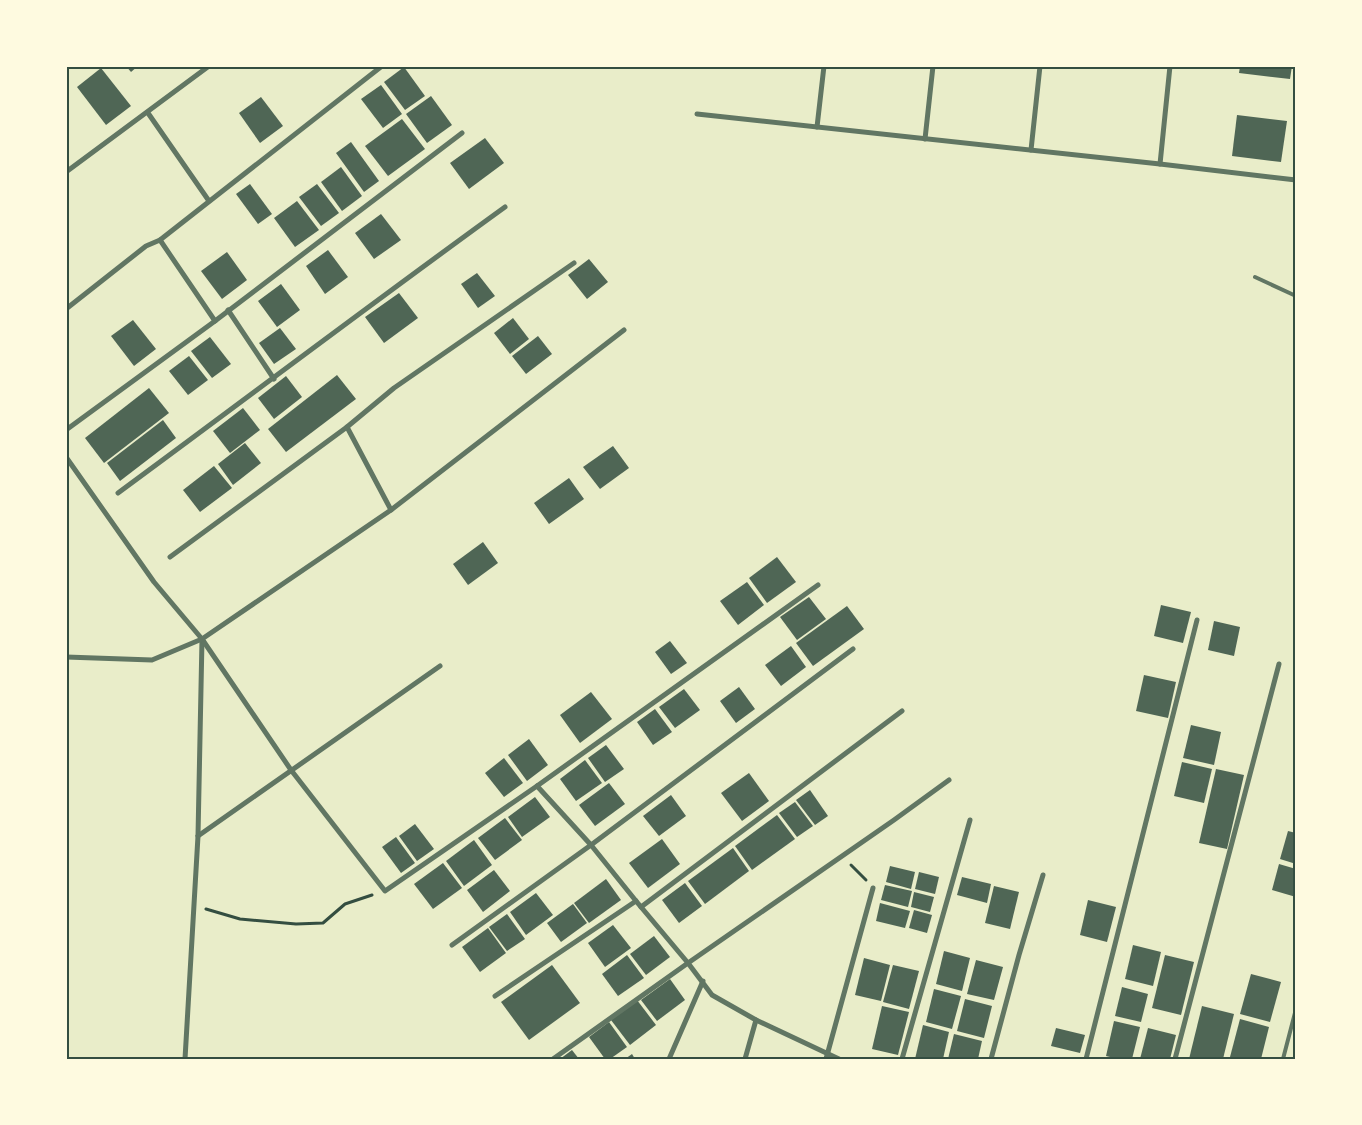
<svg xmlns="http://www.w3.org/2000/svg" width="1362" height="1125" viewBox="0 0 1362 1125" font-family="'Sofia Sans Condensed',sans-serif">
	<rect width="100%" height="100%" fill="#e9edc9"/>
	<!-- building -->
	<g fill="#4f6655">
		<polygon points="126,66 138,66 131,72"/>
		<polygon points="1240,66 1292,66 1290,79 1239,73"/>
		<polygon points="404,67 425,96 405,110 384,82"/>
		<polygon points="101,68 131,106 106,125 77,87"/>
		<polygon points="381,85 402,114 383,128 361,99"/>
		<polygon points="431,96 452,125 427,143 406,114"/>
		<polygon points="261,97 283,126 260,143 239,113"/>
		<polygon points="1237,115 1287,121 1281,162 1232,156"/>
		<polygon points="402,119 425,149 388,176 365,146"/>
		<polygon points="485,138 504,163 469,189 450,163"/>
		<polygon points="351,142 379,181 364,192 336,153"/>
		<polygon points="341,167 362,196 342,211 321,182"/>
		<polygon points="250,184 272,214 258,224 236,194"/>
		<polygon points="317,184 339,213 321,226 299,197"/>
		<polygon points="297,201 319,230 295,247 274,218"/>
		<polygon points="381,214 401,240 374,259 355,233"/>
		<polygon points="328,250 348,277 325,294 306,266"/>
		<polygon points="227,252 247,280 222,299 201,271"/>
		<polygon points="589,259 608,282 587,299 568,275"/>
		<polygon points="477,273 495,296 478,308 461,284"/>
		<polygon points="281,284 300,310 277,327 258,301"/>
		<polygon points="399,293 418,318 384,343 365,317"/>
		<polygon points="513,318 529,339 510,354 494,333"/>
		<polygon points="133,320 156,349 134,366 111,336"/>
		<polygon points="280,328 296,349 274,364 259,343"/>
		<polygon points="538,336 552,354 526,374 512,356"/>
		<polygon points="210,337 231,364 212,378 191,351"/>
		<polygon points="189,356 208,380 188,395 169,371"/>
		<polygon points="337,375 356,399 286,452 268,429"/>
		<polygon points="286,376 302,397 274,419 258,398"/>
		<polygon points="149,388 169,413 104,463 85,438"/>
		<polygon points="243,408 260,430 230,453 213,431"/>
		<polygon points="163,420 176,438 120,481 107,463"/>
		<polygon points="245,443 261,463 233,485 218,464"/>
		<polygon points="613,446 629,468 600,489 583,467"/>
		<polygon points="214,466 232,488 200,512 183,490"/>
		<polygon points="569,478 584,499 549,524 534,503"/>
		<polygon points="483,542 498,563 468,585 453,564"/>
		<polygon points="777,557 796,582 767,603 749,578"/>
		<polygon points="747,582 764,605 738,625 720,601"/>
		<polygon points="809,597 826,619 797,640 780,617"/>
		<polygon points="1161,605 1191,612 1183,643 1154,636"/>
		<polygon points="847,606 864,629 813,666 796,643"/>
		<polygon points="1214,621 1240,627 1234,656 1208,650"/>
		<polygon points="670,641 687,663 671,674 655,652"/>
		<polygon points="791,646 806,667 781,686 765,665"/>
		<polygon points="1144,675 1176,682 1168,718 1136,711"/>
		<polygon points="739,687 755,709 736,723 720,701"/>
		<polygon points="684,689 700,710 675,728 659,707"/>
		<polygon points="591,692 612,719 580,743 560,715"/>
		<polygon points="655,709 672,732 653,745 637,722"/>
		<polygon points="1191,725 1221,732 1214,765 1183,758"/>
		<polygon points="529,739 548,765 527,781 508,755"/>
		<polygon points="606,745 624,769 605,782 588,758"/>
		<polygon points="504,758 523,783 504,797 485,773"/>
		<polygon points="585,760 602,783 576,801 560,779"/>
		<polygon points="1182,762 1212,769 1204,803 1174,796"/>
		<polygon points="1216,769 1244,775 1227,849 1199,843"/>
		<polygon points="749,773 769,801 742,821 721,793"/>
		<polygon points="609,783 625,804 595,826 579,805"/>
		<polygon points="810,790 828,816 815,825 796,800"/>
		<polygon points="671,795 686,816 659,836 643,816"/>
		<polygon points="535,797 550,817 522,837 508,817"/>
		<polygon points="795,802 813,826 797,837 779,813"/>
		<polygon points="777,815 795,839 752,870 735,846"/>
		<polygon points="505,818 522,840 495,860 478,838"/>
		<polygon points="415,824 434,849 417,861 399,836"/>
		<polygon points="1288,831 1296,833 1296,864 1280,859"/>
		<polygon points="396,837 415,863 401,873 382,847"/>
		<polygon points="662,839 680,864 648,888 629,863"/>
		<polygon points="474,840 492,865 464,886 446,861"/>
		<polygon points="733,848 749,871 705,904 688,881"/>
		<polygon points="443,863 462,888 433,909 414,884"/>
		<polygon points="1279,864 1296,869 1296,897 1272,890"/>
		<polygon points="890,866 915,872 911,889 886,882"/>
		<polygon points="494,870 510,891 483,912 467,890"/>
		<polygon points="919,872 939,877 935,894 915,889"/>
		<polygon points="962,877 991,884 987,903 957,895"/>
		<polygon points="606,879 621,900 589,923 574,903"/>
		<polygon points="685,883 702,906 679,923 662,900"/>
		<polygon points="885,885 912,891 908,907 881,900"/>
		<polygon points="994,886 1019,892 1010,929 985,923"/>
		<polygon points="914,892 934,897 930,912 911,907"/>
		<polygon points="536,893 553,915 526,935 510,912"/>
		<polygon points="1088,900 1116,907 1107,942 1080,935"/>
		<polygon points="880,903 910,911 905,928 876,921"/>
		<polygon points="573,904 587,923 561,942 547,923"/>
		<polygon points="914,910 932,915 927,933 909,928"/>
		<polygon points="507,914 525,939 507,951 489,927"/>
		<polygon points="613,925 631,948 605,967 588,943"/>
		<polygon points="488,928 506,953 480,972 462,947"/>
		<polygon points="654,936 670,957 646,975 630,954"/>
		<polygon points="1133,945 1161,952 1153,986 1125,979"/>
		<polygon points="944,951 970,958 962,991 936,984"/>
		<polygon points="627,955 644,978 618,996 602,974"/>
		<polygon points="1165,955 1194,962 1181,1015 1152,1008"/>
		<polygon points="864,958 890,965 881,1001 855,995"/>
		<polygon points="976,960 1003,967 994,1000 967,994"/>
		<polygon points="552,965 580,1003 529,1040 501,1002"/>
		<polygon points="893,965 919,971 909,1009 883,1002"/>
		<polygon points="1251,974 1281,982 1270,1022 1240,1014"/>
		<polygon points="670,979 685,1000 657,1021 641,1000"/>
		<polygon points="1122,987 1148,994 1141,1022 1115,1016"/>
		<polygon points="934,989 961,996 952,1029 926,1022"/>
		<polygon points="965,999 992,1006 984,1038 957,1031"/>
		<polygon points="637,1000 656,1025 630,1045 611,1020"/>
		<polygon points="882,1006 909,1012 898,1055 872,1049"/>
		<polygon points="1202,1006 1234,1014 1223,1059 1189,1059"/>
		<polygon points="1240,1019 1269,1027 1261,1059 1237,1059 1230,1057"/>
		<polygon points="1114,1021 1140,1027 1132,1059 1118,1059 1106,1056"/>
		<polygon points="609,1022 627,1047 610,1059 605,1059 589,1037"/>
		<polygon points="923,1025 949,1032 943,1059 915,1059"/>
		<polygon points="1056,1028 1085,1035 1080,1053 1051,1046"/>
		<polygon points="1148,1028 1176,1035 1170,1059 1140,1059"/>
		<polygon points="954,1034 982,1041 978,1059 948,1059"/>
		<polygon points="572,1050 579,1059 560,1059"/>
		<polygon points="632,1054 635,1059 625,1059"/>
	</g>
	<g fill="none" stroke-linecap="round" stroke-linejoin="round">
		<!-- path -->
		<g stroke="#344e41" stroke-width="3">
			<polyline points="851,865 866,880"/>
			<polyline points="206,909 240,919 296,924 323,923 345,904 372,895"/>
		</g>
		<!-- service -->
		<g stroke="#617663" stroke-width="4">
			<polyline points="1255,277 1296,296"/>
			<polyline points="1283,1059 1296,1009"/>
		</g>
		<!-- minor -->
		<g stroke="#617663" stroke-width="5">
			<polyline points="148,113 209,201"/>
			<polyline points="697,114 1160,164 1296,180"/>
			<polyline points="817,127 824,66"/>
			<polyline points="925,139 933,66"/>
			<polyline points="1031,150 1040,66"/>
			<polyline points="1160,164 1170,66"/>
			<polyline points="66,172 209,66"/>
			<polyline points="160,240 215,321"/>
			<polyline points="66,309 146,246 160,240 382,66"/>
			<polyline points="228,310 274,379"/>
			<polyline points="347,427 391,510"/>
			<polyline points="66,430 215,321 462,133"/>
			<polyline points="66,457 154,582 202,639 198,836 185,1059"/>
			<path d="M118,493C247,398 375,301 505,207"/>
			<polyline points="170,557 347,427 394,388 574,263"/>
			<polyline points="202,639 291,770 385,891 537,786 818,585"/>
			<polyline points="66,657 152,660 202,639 391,510 624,330"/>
			<polyline points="537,786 591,845 636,901 688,963 712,995 756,1020 839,1059"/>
			<polyline points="198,836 440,666"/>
			<polyline points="641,907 902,711"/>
			<polyline points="452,945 591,845 853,649"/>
			<polyline points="495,996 636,901"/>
			<polyline points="553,1059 688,963 894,820 949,780"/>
			<polyline points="669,1059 703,981"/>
			<polyline points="745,1059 756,1020"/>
			<polyline points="826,1059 873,888"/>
			<polyline points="902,1059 970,820"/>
			<polyline points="991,1059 1019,955 1043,875"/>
			<polyline points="1086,1059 1197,620"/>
			<polyline points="1175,1059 1279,664"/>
		</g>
	</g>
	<!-- border -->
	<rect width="1362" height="1125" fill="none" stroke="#fefae0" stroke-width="135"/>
	<rect x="68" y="68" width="1226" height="990" fill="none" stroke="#344e41" stroke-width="2"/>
</svg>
